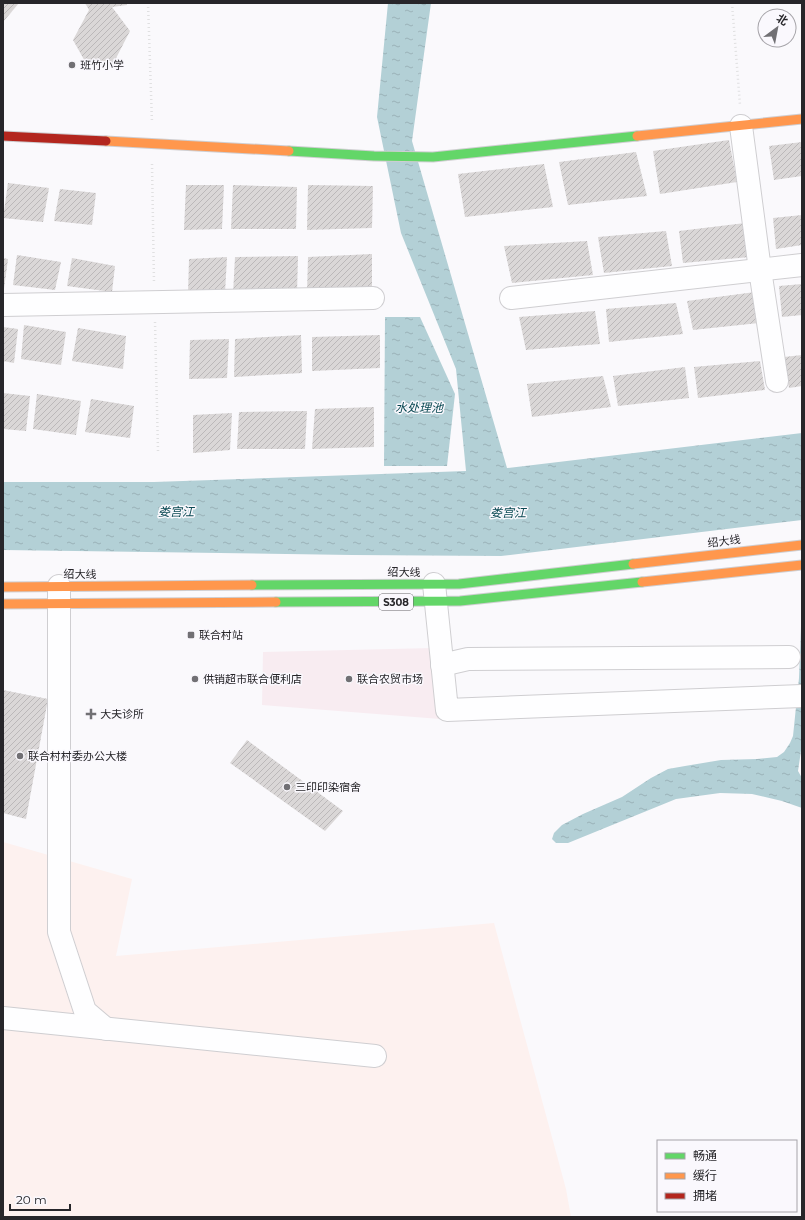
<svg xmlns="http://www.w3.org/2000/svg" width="805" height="1220" viewBox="0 0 805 1220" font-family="Montserrat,'Noto Sans SC',sans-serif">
	<defs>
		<pattern id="water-ripples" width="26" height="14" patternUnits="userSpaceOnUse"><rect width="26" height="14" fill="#b3d0d6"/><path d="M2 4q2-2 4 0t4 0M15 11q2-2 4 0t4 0" fill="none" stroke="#9ab2b8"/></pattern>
		<pattern id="building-hatch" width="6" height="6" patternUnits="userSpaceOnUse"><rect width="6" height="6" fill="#dad7d7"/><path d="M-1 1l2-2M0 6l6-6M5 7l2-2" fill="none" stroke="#bbb8b9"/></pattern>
	</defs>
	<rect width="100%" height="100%" fill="#faf9fc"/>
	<!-- commercial -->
	<polygon fill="#f8ecf1" points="433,648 440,719 262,705 263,652"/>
	<!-- industrial -->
	<polygon fill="#fdf1ef" points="3,842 132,879 116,956 494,923 566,1189 571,1217 3,1217"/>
	<!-- water -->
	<g fill="url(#water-ripples)">
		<polygon points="388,3 431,3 412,141 507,468 802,433 802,520 501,556 352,555 3,550 3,482 154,482 466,471 456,369 401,233 377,117"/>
		<polygon points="385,317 420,317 455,394 447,466 384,466"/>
		<polygon points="802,601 802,744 798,771 802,778 802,808 782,801 752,794 720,793 676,799 568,843 556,843 552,839 554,833 562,825 583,814 622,797 651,778 668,769 685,766 721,760 757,759 777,757 784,752 790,743 793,736 799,678"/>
	</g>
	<!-- building -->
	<g fill="url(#building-hatch)">
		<polygon points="3,3 19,3 3,22"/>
		<polygon points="85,3 127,3 127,5 112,7 130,31 113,64 87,65 73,40 89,10"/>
		<polygon points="729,140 737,182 660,194 653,151"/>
		<polygon points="802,142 802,176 774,180 769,146"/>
		<polygon points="636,152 647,196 568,205 559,162"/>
		<polygon points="544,164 553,207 465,217 458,174"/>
		<polygon points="8,183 49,188 43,222 3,218"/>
		<polygon points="186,185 224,185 222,229 184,230"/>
		<polygon points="233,185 297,187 296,229 231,229"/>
		<polygon points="308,185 373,186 372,228 307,230"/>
		<polygon points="60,189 96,193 92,225 54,221"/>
		<polygon points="802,215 802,245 776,249 773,218"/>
		<polygon points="745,223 750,257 683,263 679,231"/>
		<polygon points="666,231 672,266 604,273 598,237"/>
		<polygon points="587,241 593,275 512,283 504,246"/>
		<polygon points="372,254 372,290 307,293 308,257"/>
		<polygon points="17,255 61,262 55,290 13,285"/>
		<polygon points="298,256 297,293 233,294 235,257"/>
		<polygon points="227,257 225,293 188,294 189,259"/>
		<polygon points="3,258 8,259 4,289 3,289"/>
		<polygon points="72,258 115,266 112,292 67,286"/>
		<polygon points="802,284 802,315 782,317 779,286"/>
		<polygon points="755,292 759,323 693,330 687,301"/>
		<polygon points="676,303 683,334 609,342 606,309"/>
		<polygon points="595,311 600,344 526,350 519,317"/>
		<polygon points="24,325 66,332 61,365 21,359"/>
		<polygon points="3,327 18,329 14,363 3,361"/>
		<polygon points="78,328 126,336 123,369 72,361"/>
		<polygon points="301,335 302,373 234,377 235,339"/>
		<polygon points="380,335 380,368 312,371 312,337"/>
		<polygon points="229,339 227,378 189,379 190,340"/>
		<polygon points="802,355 802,386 789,388 784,357"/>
		<polygon points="760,361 765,390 698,398 694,367"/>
		<polygon points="685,367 689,398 618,406 613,376"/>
		<polygon points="603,376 611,407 532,417 527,384"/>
		<polygon points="3,393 30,396 26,431 3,429"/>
		<polygon points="37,394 81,401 76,435 33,429"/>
		<polygon points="91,399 134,406 130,438 85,432"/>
		<polygon points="374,407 374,447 312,449 315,409"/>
		<polygon points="307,411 305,449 237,449 239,412"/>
		<polygon points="232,413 230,450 193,453 193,415"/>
		<polygon points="3,690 48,699 26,819 3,813"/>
		<polygon points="247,740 343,811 325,831 230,763"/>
	</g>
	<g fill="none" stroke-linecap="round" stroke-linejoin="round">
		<!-- street casing -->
		<g stroke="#cfced1" stroke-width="24">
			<g id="street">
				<polyline points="741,126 760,270 777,381"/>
				<polyline points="511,298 802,265"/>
				<polyline points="3,305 373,298"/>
				<polyline points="434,584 447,710 802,696"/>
				<polyline points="59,586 59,932 85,1011 106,1029"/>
				<polyline points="442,665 468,659 789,657"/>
				<polyline points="3,1018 375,1056"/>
			</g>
		</g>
		<!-- fast casing -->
		<g stroke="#cfced1" stroke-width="11">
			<g id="fast">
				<polyline points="289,151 374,156 433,157 637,136"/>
				<polyline points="252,585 459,584 633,564"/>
				<polyline points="276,602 460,601 642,582"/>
			</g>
		</g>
		<!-- slow casing -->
		<g stroke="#cfced1" stroke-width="11">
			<g id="slow">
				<polyline points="637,136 802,119"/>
				<polyline points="106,141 289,151"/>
				<polyline points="633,564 802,545"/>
				<polyline points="642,582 802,565"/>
				<polyline points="3,587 252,585"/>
				<polyline points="3,604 276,602"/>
			</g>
		</g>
		<!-- jam casing -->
		<g stroke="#cfced1" stroke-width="11">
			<polyline id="jam" points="3,136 106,141"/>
		</g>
		<!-- path -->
		<g stroke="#e0e0e1" stroke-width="2.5" stroke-dasharray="1 3" stroke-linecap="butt">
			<polyline points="148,3 152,123"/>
			<polyline points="732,3 740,105"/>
			<polyline points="152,164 154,283"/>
			<polyline points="155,322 158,451"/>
		</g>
		<!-- street -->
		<use href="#street" stroke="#fefeff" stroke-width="22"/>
		<!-- fast -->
		<use href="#fast" stroke="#63d668" stroke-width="9"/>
		<!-- slow -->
		<use href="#slow" stroke="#ff974d" stroke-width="9"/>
		<!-- jam -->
		<use href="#jam" stroke="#b3261e" stroke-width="9"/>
	</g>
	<!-- markers -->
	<g fill="#717074" stroke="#faf8fd" stroke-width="1.5">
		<circle cx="72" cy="65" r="4"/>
		<rect x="187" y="631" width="8" height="8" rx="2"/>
		<circle cx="195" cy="679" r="4"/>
		<circle cx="349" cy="679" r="4"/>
		<path d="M89 708h4v4h4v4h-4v4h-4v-4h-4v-4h4z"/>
		<circle cx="20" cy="756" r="4"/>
		<circle cx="287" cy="787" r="4"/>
	</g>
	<g text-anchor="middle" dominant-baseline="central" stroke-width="3" stroke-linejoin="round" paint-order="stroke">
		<!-- shield labels -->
		<rect fill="#faf8fd" stroke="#666569" stroke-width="1" x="379" y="594" width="34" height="16" rx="3"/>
		<g font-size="10" font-weight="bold" fill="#27262a">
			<text x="396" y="602">S308</text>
		</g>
		<!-- poi labels -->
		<g font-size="11" fill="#27262a" stroke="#faf8fd" text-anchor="start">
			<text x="80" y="65">班竹小学</text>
			<text x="199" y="635">联合村站</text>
			<text x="203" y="679">供销超市联合便利店</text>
			<text x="357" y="679">联合农贸市场</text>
			<text x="100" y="714">大夫诊所</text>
			<text x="28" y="756">联合村村委办公大楼</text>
			<text x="295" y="787">三印印染宿舍</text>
		</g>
		<!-- street labels -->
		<g font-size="11" fill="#27262a" stroke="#faf8fd">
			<text transform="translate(724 541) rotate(-7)">绍大线</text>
			<text x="404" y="572">绍大线</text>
			<text x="80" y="574">绍大线</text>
		</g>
		<!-- water labels -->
		<g font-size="12" font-style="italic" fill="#094852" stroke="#faf8fd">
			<text x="419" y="407">水处理池</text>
			<text x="176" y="511">娄宫江</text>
			<text x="508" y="512">娄宫江</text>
		</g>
	</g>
	<!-- border -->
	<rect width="805" height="1220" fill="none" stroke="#27262a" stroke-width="8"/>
	<!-- legend -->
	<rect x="657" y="1140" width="140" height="72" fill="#faf8fd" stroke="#a6a4a9"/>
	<rect x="665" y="1153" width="20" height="6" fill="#63d668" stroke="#a6a4a9"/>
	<text x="693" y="1160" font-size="12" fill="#27262a">畅通</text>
	<rect x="665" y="1173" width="20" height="6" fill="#ff974d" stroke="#a6a4a9"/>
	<text x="693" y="1180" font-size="12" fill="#27262a">缓行</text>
	<rect x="665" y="1193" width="20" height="6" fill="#b3261e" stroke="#a6a4a9"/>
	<text x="693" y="1200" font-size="12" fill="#27262a">拥堵</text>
	<!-- north arrow -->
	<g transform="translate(777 28) rotate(32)"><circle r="19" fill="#faf8fd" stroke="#a6a4a9"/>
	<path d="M0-3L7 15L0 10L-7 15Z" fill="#717074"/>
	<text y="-6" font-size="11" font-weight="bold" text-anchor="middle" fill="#27262a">北</text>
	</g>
	<!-- scale -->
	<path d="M10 1204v6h60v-6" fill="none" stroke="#27262a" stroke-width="2"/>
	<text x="16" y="1204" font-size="12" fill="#27262a" stroke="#faf8fd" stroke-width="3" paint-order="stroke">20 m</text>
</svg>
